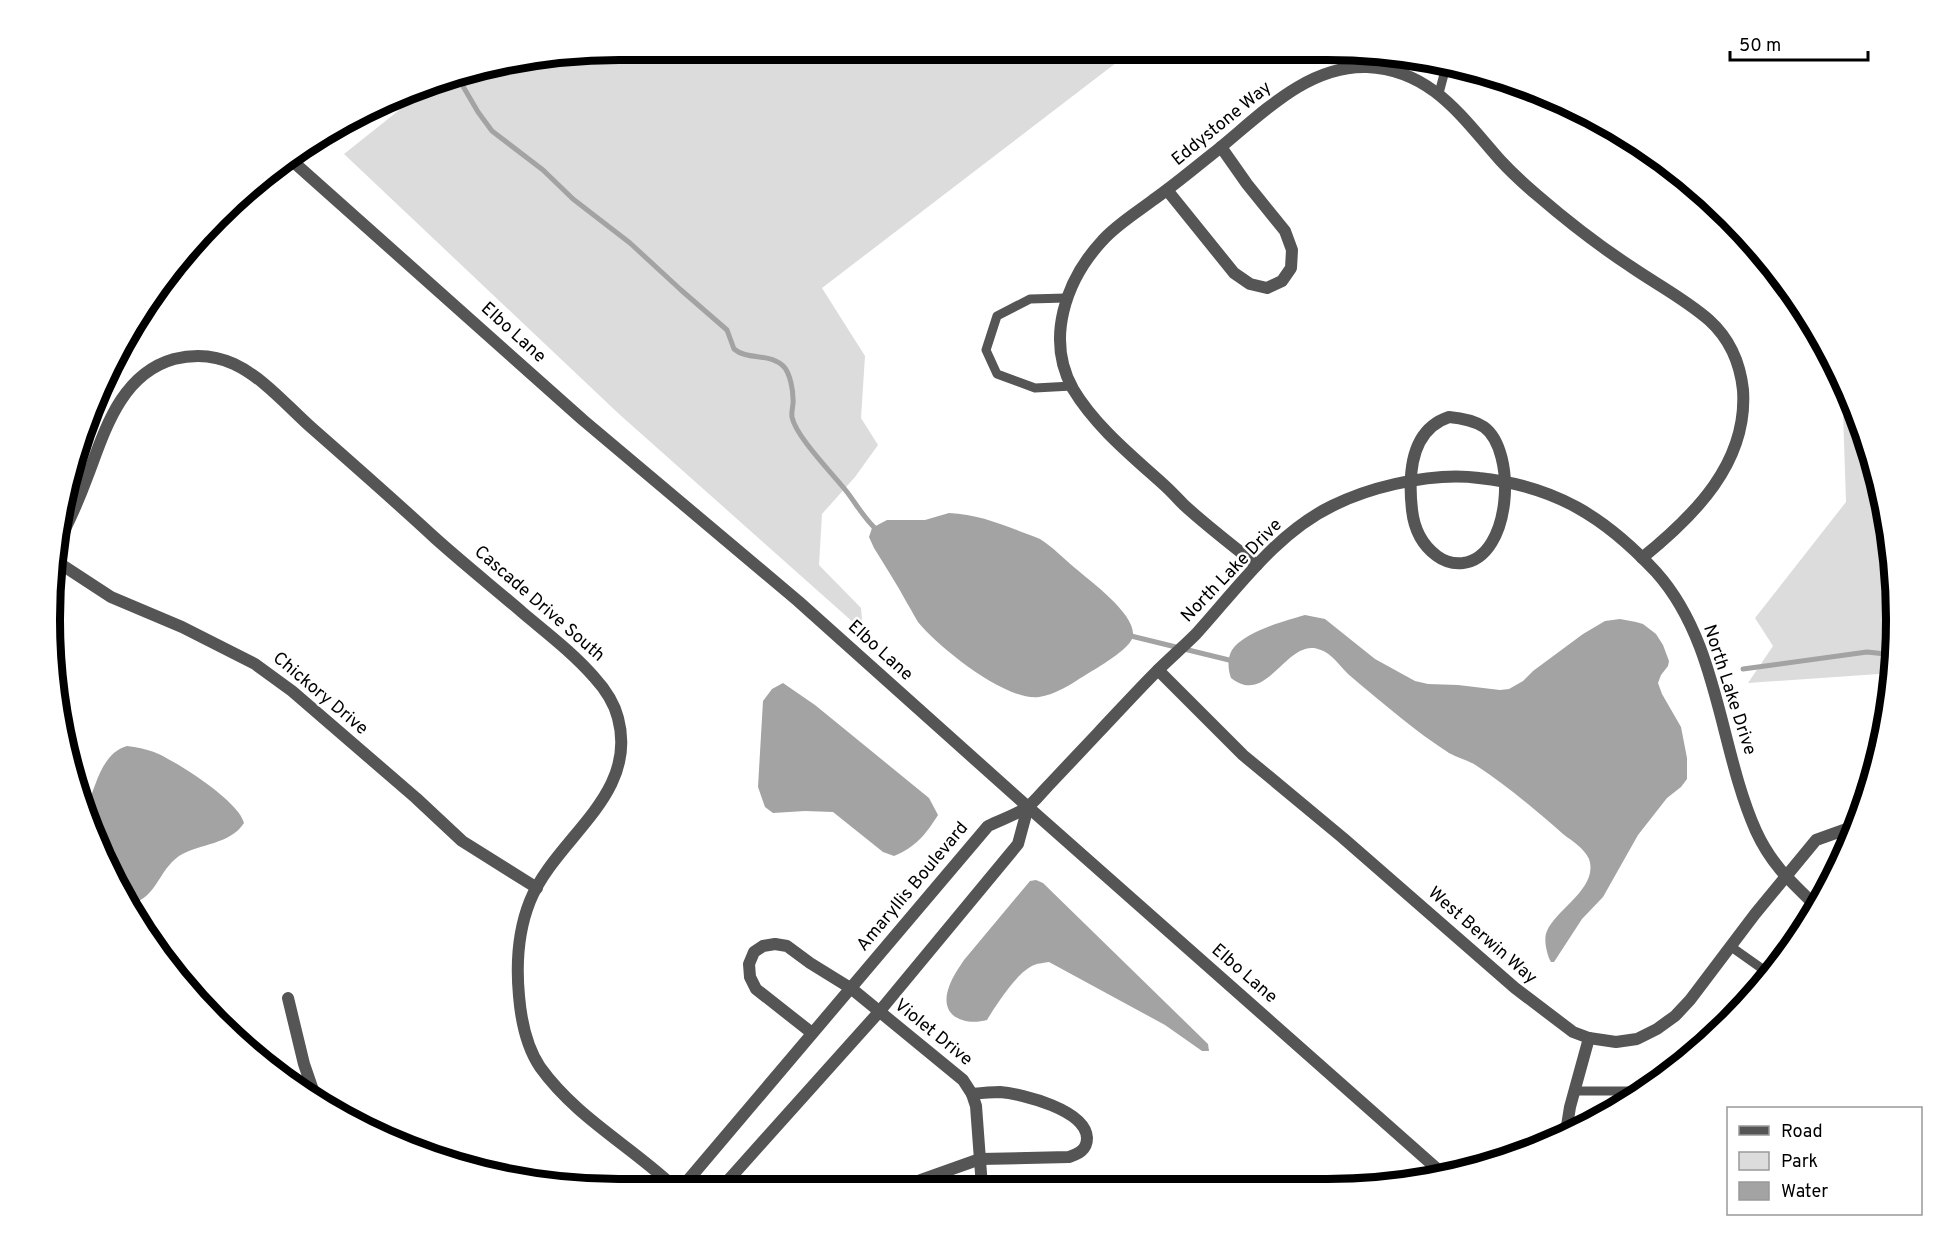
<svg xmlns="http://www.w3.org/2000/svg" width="1946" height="1239" viewBox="0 0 1946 1239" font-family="Overpass,sans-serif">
	<rect width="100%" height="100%" fill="#fff"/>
	<!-- green -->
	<g fill="#dcdcdc">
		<polygon points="619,50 1129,53 822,288 865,356 861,418 878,445 855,477 822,514 819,565 861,608 863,631 619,414 344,154 437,80"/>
		<polygon points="1842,382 1866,437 1892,545 1895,657 1893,673 1748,683 1773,646 1755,618 1846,502"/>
	</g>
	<!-- water -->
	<g fill="#a3a3a3">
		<path d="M949,513C974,514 996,522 1019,531C1026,534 1034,536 1040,539C1053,547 1064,559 1075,568C1090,581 1136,614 1133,636C1131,649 1095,669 1084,676C1071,684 1055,695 1039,697C1007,702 938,647 918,622C914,616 911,609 907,603C897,584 885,566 874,548L869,537L872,528L887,520H925Z"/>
		<path d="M1305,615L1325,619L1375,659L1415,681L1428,684L1458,685L1500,690L1509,689L1523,681L1533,671L1583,634L1605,621L1620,619L1636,622L1643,624L1656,634L1663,645L1669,661L1668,666L1661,675L1658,683L1662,694L1681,727L1687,758V779L1681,787L1667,798L1638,835L1603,897L1582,919L1554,962H1551C1547,955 1543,939 1547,931C1556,909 1599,888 1589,859C1584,848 1572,841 1563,834C1536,810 1507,786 1477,766C1468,760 1458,758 1449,753C1432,742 1416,730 1401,718C1383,703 1365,689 1348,674C1340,666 1332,654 1321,650C1287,635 1268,708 1231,678C1228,670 1227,658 1232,650C1244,632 1284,621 1305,615Z"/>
		<path d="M783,683L815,705L929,798L938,815C926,834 916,847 894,856L883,852L833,812L805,811L773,813L765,807L758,787L763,701L772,689Z"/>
		<path d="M127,746C137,747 145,749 154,752C176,761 239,801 244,823C230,845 200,843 179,856C158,871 157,897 131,904L87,807C96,785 102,753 127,746Z"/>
		<path d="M1036,880L1043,883L1208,1044L1209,1051H1202L1165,1025L1049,962C1044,963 1039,963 1034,965C1018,971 996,1005 987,1020C965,1026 940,1017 948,990C951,979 958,969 964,960L1030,881Z"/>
	</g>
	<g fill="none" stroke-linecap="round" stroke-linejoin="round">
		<!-- stream -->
		<g stroke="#a3a3a3" stroke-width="5">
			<path d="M457,76L478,112L492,131L543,170L573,199L630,243L681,290L727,330L734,349C748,361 772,352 785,368C790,375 793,389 793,399C794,404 791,411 792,417C796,437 833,474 847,492C857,505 865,520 878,531"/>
			<polyline points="1127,635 1229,660 1234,659"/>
			<polyline points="1743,669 1867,652 1895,655"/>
		</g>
		<!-- service -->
		<g stroke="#555" stroke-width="9">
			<polyline points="1353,68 1357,54"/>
			<polyline points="1439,93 1446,67"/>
			<polyline points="1066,298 1030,299 997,316 986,350 997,374 1035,388 1072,386"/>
			<polyline points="1730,946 1771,975"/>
			<polyline points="1574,1091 1643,1091"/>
		</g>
		<!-- minor -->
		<g stroke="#555" stroke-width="12">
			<polyline points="1167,190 1234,273 1250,284 1267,288 1282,281 1291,268 1292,250 1285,231 1247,184 1221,147"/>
			<path d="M1449,417C1461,418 1473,420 1484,427C1517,451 1512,557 1463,563C1453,564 1445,562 1437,556C1422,545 1414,528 1412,510C1408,474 1410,430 1449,417Z"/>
			<path d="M64,531C73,513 81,494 88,475C105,430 121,374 174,359C194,354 215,355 234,364C264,378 288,407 313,429C354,465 395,501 435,538C464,564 494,588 523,613C548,634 573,653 594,677C605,689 614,702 618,718C639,796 556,837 530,901C518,931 516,964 519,996C521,1020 526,1046 540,1067C575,1116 629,1145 672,1185"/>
			<polyline points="59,563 111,597 182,627 255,664 292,691 416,798 462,841 537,888"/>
			<path d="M1257,565C1233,546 1207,526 1184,505C1177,498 1171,491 1163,484C1132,456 1095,426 1073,389C1045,339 1066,280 1102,241C1116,225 1136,213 1153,200C1173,186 1192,170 1211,155C1256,120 1304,65 1367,67C1431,70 1461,116 1500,160C1511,172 1524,184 1537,195C1566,220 1598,245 1630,266C1656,284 1685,299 1709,320C1730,339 1740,362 1743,390C1748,463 1694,516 1642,558"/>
			<polyline points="1158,670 1243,755 1343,838 1515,988 1573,1032 1589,1038 1616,1042 1637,1039 1657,1029 1675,1016 1690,1000 1755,914 1816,840 1855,826"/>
			<polyline points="288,998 304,1064 315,1096"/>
			<polyline points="812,1033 756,989 750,977 749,964 754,952 763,946 775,944 787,946 810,963 852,989 963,1080 972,1094 976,1106 982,1187"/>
			<polyline points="1566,1132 1570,1107 1589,1038"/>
			<path d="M684,1185L988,826C1000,820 1015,815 1026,808C1034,803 1041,793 1048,786C1064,769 1081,751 1098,733C1117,713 1136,692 1156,672C1169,659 1183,647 1196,634C1237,589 1276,533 1332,506C1352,496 1373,489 1395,484C1422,478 1451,474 1479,478C1555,486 1605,517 1656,572C1719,642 1719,748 1756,831C1771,864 1791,882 1816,906"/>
			<polyline points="724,1185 879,1012 1018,844 1028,807"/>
			<path d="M908,1186L921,1180L980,1159L1069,1157C1078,1154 1087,1150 1087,1138C1086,1110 1023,1094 1000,1092C991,1092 981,1093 972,1094"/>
		</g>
		<!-- tertiary -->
		<polyline stroke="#555" stroke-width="12" points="289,158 583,420 798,601 1028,807 1444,1175"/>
	</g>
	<g text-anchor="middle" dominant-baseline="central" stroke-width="5" stroke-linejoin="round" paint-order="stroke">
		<!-- street labels -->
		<g font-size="18" fill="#000" stroke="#fff">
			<text transform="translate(1222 124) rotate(-39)">Eddystone Way</text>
			<text transform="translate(513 333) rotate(42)">Elbo Lane</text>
			<text transform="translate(1232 571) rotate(-46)">North Lake Drive</text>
			<text transform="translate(539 604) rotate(41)">Cascade Drive South</text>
			<text transform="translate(880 651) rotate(42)">Elbo Lane</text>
			<text transform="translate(1729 690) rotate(72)">North Lake Drive</text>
			<text transform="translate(320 694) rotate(40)">Chickory Drive</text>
			<text transform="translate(913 887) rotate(-50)">Amaryllis Boulevard</text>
			<text transform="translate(1482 936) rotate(41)">West Berwin Way</text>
			<text transform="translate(1244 974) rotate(41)">Elbo Lane</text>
			<text transform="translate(933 1033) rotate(39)">Violet Drive</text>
		</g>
	</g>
	<!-- crop -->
	<path d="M0 0H1946V1239H0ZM619 60H1327A559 559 0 0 1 1886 619V620A559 559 0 0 1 1327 1179H619A559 559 0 0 1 60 620V619A559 559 0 0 1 619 60Z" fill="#fff" fill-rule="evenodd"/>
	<path fill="none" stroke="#000" stroke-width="8" d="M619 60H1327A559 559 0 0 1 1886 619V620A559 559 0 0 1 1327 1179H619A559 559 0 0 1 60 620V619A559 559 0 0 1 619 60Z"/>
	<!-- legend -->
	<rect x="1727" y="1107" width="195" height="108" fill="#ffffff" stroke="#999999" stroke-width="1.5"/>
	<rect x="1739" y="1126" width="30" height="9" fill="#555555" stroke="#999999" stroke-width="1.5"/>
	<text x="1781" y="1137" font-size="18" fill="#000000">Road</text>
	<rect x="1739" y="1152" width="30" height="18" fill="#dcdcdc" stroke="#999999" stroke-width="1.5"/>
	<text x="1781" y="1167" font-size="18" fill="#000000">Park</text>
	<rect x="1739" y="1182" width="30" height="18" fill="#a3a3a3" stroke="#999999" stroke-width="1.5"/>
	<text x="1781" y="1197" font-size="18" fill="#000000">Water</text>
	<!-- scale -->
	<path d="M1730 51v9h138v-9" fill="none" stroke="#000000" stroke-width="3"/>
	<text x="1739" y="51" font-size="18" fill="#000000" stroke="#ffffff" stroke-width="4.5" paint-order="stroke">50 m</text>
</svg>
